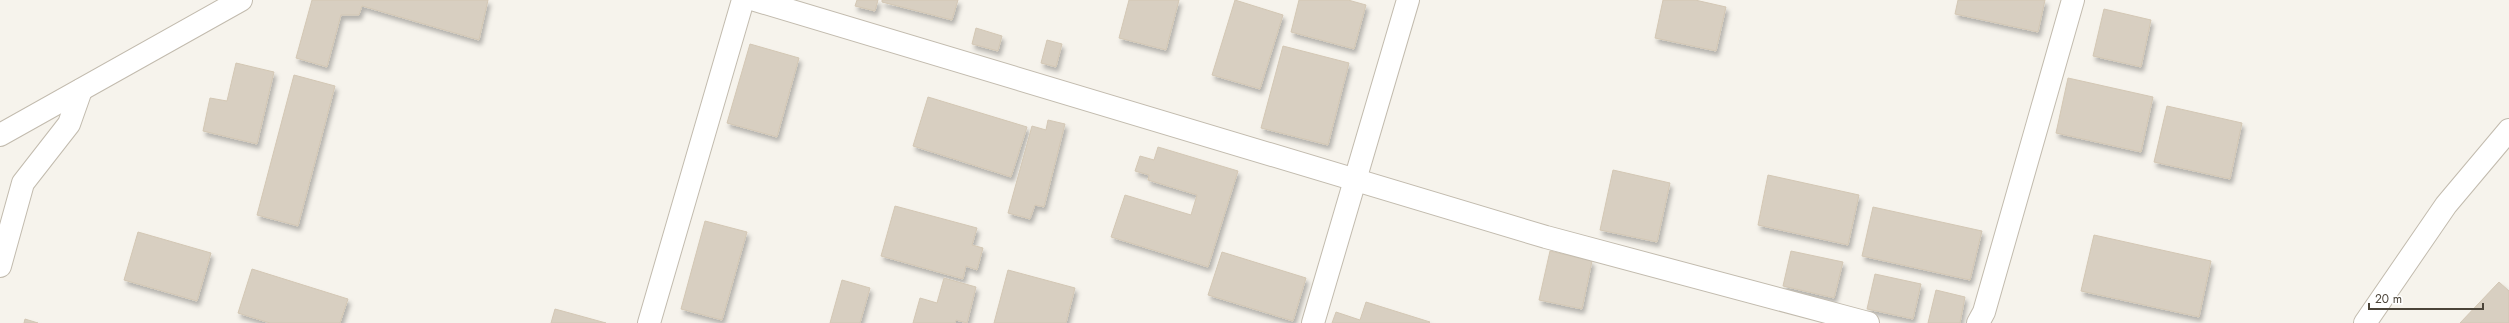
<svg xmlns="http://www.w3.org/2000/svg" width="2509" height="323" viewBox="0 0 2509 323" font-family="Jost,sans-serif">
	<defs>
		<filter id="shadow"><feDropShadow dx="2.5" dy="4.5" stdDeviation="2" flood-color="#0004"/></filter>
	</defs>
	<rect width="100%" height="100%" fill="#f6f3ec"/>
	<!-- building -->
	<g fill="#d8cfc1" stroke="#d3c7b4" filter="url(#shadow)">
		<polygon points="312,0 488,0 479,40 362,6 359,15 341,15 327,67 296,58"/>
		<polygon points="857,0 878,0 875,11 855,6"/>
		<polygon points="882,0 958,0 952,20 882,2"/>
		<polygon points="1129,0 1179,0 1166,50 1119,38"/>
		<polygon points="1235,0 1283,15 1260,89 1212,75"/>
		<polygon points="1299,0 1348,0 1366,5 1354,49 1291,32"/>
		<polygon points="1663,0 1695,0 1726,7 1716,51 1655,38"/>
		<polygon points="1958,0 2045,0 2038,32 1955,14"/>
		<polygon points="2104,9 2151,20 2141,67 2093,56"/>
		<polygon points="976,28 1002,36 998,51 972,44"/>
		<polygon points="1047,40 1062,44 1056,67 1041,63"/>
		<polygon points="750,44 799,58 777,137 727,123"/>
		<polygon points="1283,46 1349,63 1328,145 1261,128"/>
		<polygon points="236,63 274,72 257,144 203,131 210,98 227,101"/>
		<polygon points="294,75 335,86 298,226 257,215"/>
		<polygon points="2068,78 2153,97 2141,152 2056,133"/>
		<polygon points="928,97 1027,127 1011,177 913,146"/>
		<polygon points="2167,106 2242,123 2230,179 2154,162"/>
		<polygon points="1048,120 1065,124 1044,207 1035,205 1030,219 1008,213 1032,126 1046,130"/>
		<polygon points="1158,147 1238,171 1208,267 1111,237 1125,195 1191,215 1197,195 1148,180 1149,175 1135,171 1140,156 1154,160"/>
		<polygon points="1613,170 1670,183 1657,242 1600,230"/>
		<polygon points="1768,175 1859,195 1848,245 1758,225"/>
		<polygon points="895,206 977,228 972,245 983,248 977,270 966,266 963,279 881,256"/>
		<polygon points="1873,207 1982,231 1970,280 1862,256"/>
		<polygon points="705,221 747,232 722,320 681,309"/>
		<polygon points="138,232 211,253 197,301 124,280"/>
		<polygon points="2094,235 2211,261 2199,317 2081,291"/>
		<polygon points="1550,251 1592,261 1582,309 1539,300"/>
		<polygon points="1791,251 1843,262 1834,298 1783,286"/>
		<polygon points="1222,252 1306,278 1293,321 1208,295"/>
		<polygon points="252,269 348,299 340,323 270,323 238,313"/>
		<polygon points="1008,270 1075,288 1066,323 994,323"/>
		<polygon points="1875,274 1921,284 1913,319 1867,309"/>
		<polygon points="944,278 976,287 967,323 956,320 955,323 913,323 920,298 937,303"/>
		<polygon points="842,280 870,288 860,323 830,323"/>
		<polygon points="2499,282 2509,291 2509,323 2460,323"/>
		<polygon points="1936,290 1965,297 1960,323 1928,323"/>
		<polygon points="1366,302 1430,322 1429,323 1332,323 1336,312 1360,320"/>
		<polygon points="555,309 606,323 551,323"/>
		<polygon points="25,319 38,323 24,323"/>
	</g>
	<g fill="none" stroke-linecap="round" stroke-linejoin="round">
		<!-- minor casing -->
		<g stroke="#c2bbae" stroke-width="24">
			<g id="minor">
				<polyline points="755,0 1546,237 1868,323"/>
				<polyline points="0,135 241,0"/>
				<polyline points="0,266 23,183 69,124 81,90"/>
				<polyline points="649,323 743,0"/>
				<polyline points="1313,323 1408,0"/>
				<polyline points="1978,323 1984,312 2073,0"/>
			</g>
		</g>
		<!-- tertiary casing -->
		<g stroke="#c2bbae" stroke-width="24">
			<polyline id="tertiary" points="2365,323 2446,205 2509,130"/>
		</g>
		<!-- minor -->
		<use href="#minor" stroke="#fff" stroke-width="22"/>
		<!-- tertiary -->
		<use href="#tertiary" stroke="#fff" stroke-width="22"/>
	</g>
	<!-- scale -->
	<path d="M2369 303v6h114v-6" fill="none" stroke="#4b4439" stroke-width="2"/>
	<text x="2375" y="303" font-size="12" fill="#4b4439" stroke="#ffffff" stroke-width="3" paint-order="stroke">20 m</text>
</svg>
